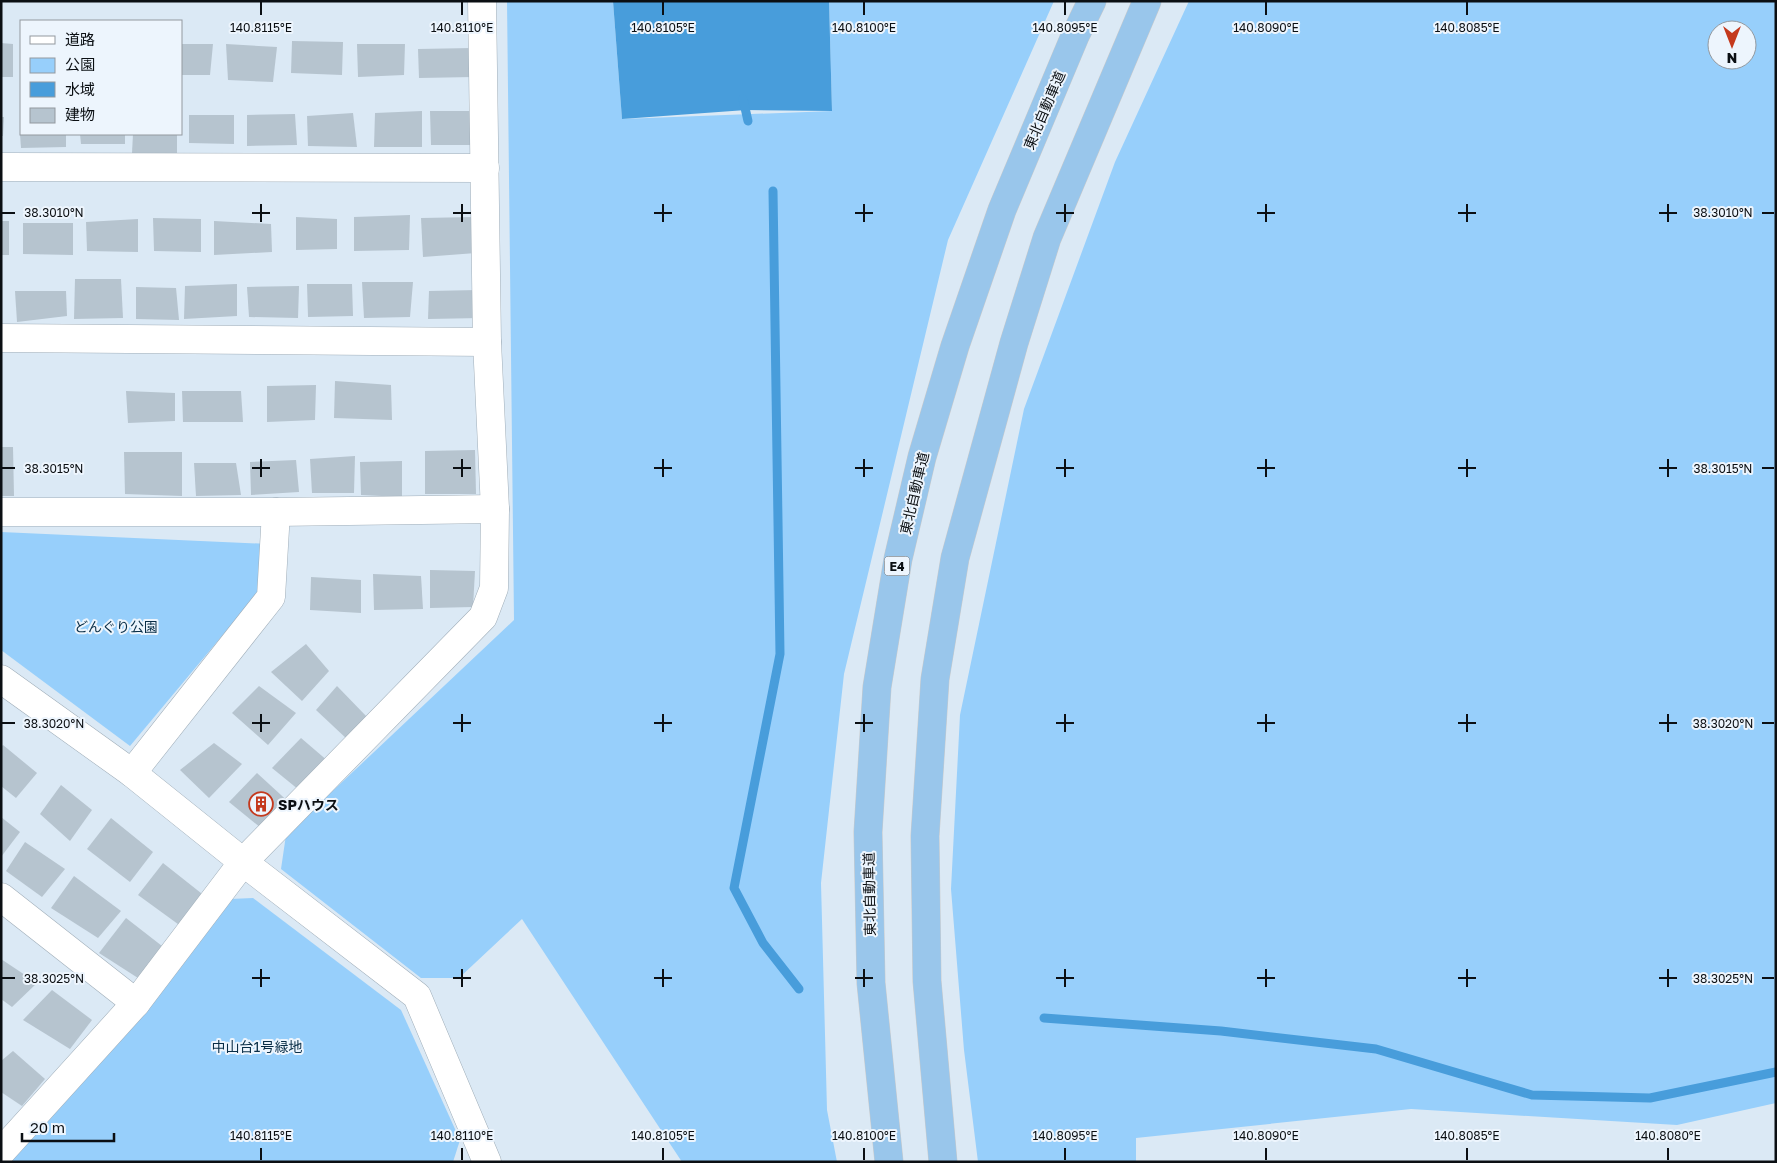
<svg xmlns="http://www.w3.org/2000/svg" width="1777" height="1163" viewBox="0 0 1777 1163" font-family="'Golos Text','Noto Sans JP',sans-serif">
	<rect width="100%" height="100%" fill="#dbe9f5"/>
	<!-- green -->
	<g fill="#97cffb" fill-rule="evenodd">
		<polygon points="507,1 613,1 622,119 832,111 829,1 1054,1 948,240 844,674 821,883 827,1110 837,1162 682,1162 522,919 459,978 421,978 281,869 286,835 514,620"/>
		<path d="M1189,1H1776V1103L1677,1125L1411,1109L1136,1138V1162H978L964,1050L951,889L960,715L1024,409L1115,162ZM1717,30H1747V60H1717Z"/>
		<polygon points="1,532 270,544 257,594 130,746 1,650"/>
		<polygon points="253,898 401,1010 460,1140 453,1162 6,1162 230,899"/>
	</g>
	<!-- water -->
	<polygon fill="#489ddb" points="613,1 829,1 832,111 746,110 622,119"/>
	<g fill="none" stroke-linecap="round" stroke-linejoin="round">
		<!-- stream -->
		<g stroke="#489ddb" stroke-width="9">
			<polyline points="743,99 748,121"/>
			<polyline points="773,191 780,654 734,888 763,943 799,989"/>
			<polyline points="1044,1018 1221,1031 1376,1049 1532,1095 1650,1098 1776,1072"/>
		</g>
	</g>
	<!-- building -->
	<g fill="#b6c4cf">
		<polygon points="292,41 343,42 342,75 291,73"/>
		<polygon points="1,43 13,44 13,77 1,77"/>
		<polygon points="181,44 213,44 210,75 181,75"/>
		<polygon points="226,44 277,47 273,82 228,80"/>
		<polygon points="357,44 405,44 404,75 358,77"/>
		<polygon points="472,48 473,77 419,78 418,49"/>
		<polygon points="422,111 422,147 374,147 375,113"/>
		<polygon points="430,111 476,111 477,145 431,145"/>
		<polygon points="353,113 357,147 308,146 307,116"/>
		<polygon points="295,114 297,145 247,146 247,115"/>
		<polygon points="189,115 234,115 234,144 189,143"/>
		<polygon points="1,117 4,117 3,136 1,136"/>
		<polygon points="20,134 66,134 66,147 21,148"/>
		<polygon points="80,134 125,134 125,144 81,144"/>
		<polygon points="133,134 177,134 177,153 132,153"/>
		<polygon points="410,215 409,250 354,251 354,217"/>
		<polygon points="296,217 337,219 337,249 296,250"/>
		<polygon points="475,217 476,253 423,257 421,218"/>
		<polygon points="153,218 201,219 201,252 154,251"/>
		<polygon points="138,219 138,252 87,251 86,222"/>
		<rect x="1" y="221" width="8" height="34"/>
		<polygon points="214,221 271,224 272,252 214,255"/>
		<polygon points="23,223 73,223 73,255 23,254"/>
		<polygon points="75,279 121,279 123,318 74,319"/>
		<polygon points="362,282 413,282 410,317 364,318"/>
		<polygon points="237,284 237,316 184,319 185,286"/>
		<polygon points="307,284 352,284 353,316 308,317"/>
		<polygon points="299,286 298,318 249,317 247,287"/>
		<polygon points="136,287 176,288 179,320 136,319"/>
		<polygon points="478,290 481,318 428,319 429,291"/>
		<polygon points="15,291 66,291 67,316 17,322"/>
		<polygon points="335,381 391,385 392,420 334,418"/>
		<polygon points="316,385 315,420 267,422 267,386"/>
		<polygon points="126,391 175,393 175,421 128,423"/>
		<polygon points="182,391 241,391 243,422 183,422"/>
		<polygon points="1,447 13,447 14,496 1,496"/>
		<polygon points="475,450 476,494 425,494 425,451"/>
		<polygon points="124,452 182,452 182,496 125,494"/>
		<polygon points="355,456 354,493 312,493 310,459"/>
		<polygon points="296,460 299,492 251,495 250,462"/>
		<polygon points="402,461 402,497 361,495 360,462"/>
		<polygon points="194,463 236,463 241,495 196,496"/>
		<polygon points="430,570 475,571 473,607 430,608"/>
		<polygon points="373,574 421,576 423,609 374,610"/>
		<polygon points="311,577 361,580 361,613 310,610"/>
		<polygon points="306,644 329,671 302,701 271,672"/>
		<polygon points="259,686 296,713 268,745 232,713"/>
		<polygon points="337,686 367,717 348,740 316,710"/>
		<polygon points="301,738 329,762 304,794 272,768"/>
		<polygon points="214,743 242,764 209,798 180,770"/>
		<polygon points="3,745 37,773 16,798 1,786 1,747"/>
		<polygon points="257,773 293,806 266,832 229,802"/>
		<polygon points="61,785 92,810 70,841 40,814"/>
		<polygon points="1,817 20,832 1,857"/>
		<polygon points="111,818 153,852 130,882 87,849"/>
		<polygon points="25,842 65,869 42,897 6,871"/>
		<polygon points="163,863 206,897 182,927 138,895"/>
		<polygon points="74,876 121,911 98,938 51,908"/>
		<polygon points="126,918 162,946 138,978 99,953"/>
		<polygon points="1,959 37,983 12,1007 1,999"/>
		<polygon points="52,990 92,1020 70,1049 23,1020"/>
		<polygon points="13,1051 45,1079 22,1106 1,1092 1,1061"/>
	</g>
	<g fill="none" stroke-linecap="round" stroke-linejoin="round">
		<!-- street casing -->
		<g stroke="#a0aeb9" stroke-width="29">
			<g id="street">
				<polyline points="1,167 485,168"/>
				<polyline points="1,338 487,342"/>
				<polyline points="1,512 276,512 495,509"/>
				<polyline points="1,679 132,773 243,862 417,996 487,1162"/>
				<polyline points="132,773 271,597 276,512"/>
				<polyline points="1,897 136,1003"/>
				<polyline points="1,1152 136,1003 243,862 483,617 494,588 495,509 487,342 482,1"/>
			</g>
		</g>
		<!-- highway casing -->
		<g stroke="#c9cacb" stroke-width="29">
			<g id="highway">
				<polyline points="889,1162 871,983 868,832 877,687 898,559 922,457 955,346 1002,210 1075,36 1092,1"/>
				<polyline points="943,1162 927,981 925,836 935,679 955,558 1014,343 1047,238 1147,1"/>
			</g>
		</g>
		<!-- street -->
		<use href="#street" stroke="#fff" stroke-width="28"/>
		<!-- highway -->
		<use href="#highway" stroke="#99c6eb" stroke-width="28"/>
	</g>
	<!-- ticks -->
	<path fill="none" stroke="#0b0f13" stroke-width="2" d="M261,2V15M462,2V15M663,2V15M864,2V15M1065,2V15M1266,2V15M1467,2V15M261,204V222M462,204V222M663,204V222M864,204V222M1065,204V222M1266,204V222M1467,204V222M1668,204V222M2,213H15M252,213H270M453,213H471M654,213H672M855,213H873M1056,213H1074M1257,213H1275M1458,213H1476M1659,213H1677M1762,213H1774M261,459V477M462,459V477M663,459V477M864,459V477M1065,459V477M1266,459V477M1467,459V477M1668,459V477M2,468H15M252,468H270M453,468H471M654,468H672M855,468H873M1056,468H1074M1257,468H1275M1458,468H1476M1659,468H1677M1762,468H1774M261,714V732M462,714V732M663,714V732M864,714V732M1065,714V732M1266,714V732M1467,714V732M1668,714V732M2,723H15M252,723H270M453,723H471M654,723H672M855,723H873M1056,723H1074M1257,723H1275M1458,723H1476M1659,723H1677M1762,723H1774M261,969V987M462,969V987M663,969V987M864,969V987M1065,969V987M1266,969V987M1467,969V987M1668,969V987M2,978H15M252,978H270M453,978H471M654,978H672M855,978H873M1056,978H1074M1257,978H1275M1458,978H1476M1659,978H1677M1762,978H1774M261,1148V1160M462,1148V1160M663,1148V1160M864,1148V1160M1065,1148V1160M1266,1148V1160M1467,1148V1160M1668,1148V1160"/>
	<!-- icons -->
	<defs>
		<g id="building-ring" transform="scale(1.25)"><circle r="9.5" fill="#edf5fd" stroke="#c4391d" stroke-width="1.5"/><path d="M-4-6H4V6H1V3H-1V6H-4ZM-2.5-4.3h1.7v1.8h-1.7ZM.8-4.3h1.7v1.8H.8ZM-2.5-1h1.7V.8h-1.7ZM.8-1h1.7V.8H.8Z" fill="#c4391d"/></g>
	</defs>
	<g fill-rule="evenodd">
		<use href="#building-ring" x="261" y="804"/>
	</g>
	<g text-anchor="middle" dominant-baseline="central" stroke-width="4" stroke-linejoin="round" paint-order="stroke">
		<!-- shield labels -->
		<rect fill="#edf5fd" stroke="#4f5459" stroke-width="1" x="884.5" y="556.5" width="25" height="19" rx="4"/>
		<g font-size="12" font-weight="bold" fill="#0b0f13">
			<text x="897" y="566">E4</text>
		</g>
		<!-- street labels -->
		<g font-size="14" fill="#0b0f13" stroke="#edf5fd">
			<text transform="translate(1044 110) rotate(-67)">東北自動車道</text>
			<text transform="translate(914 493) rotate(-77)">東北自動車道</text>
			<text transform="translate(869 894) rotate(-91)">東北自動車道</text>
		</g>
		<!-- park labels -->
		<g font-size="14" fill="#082d46" stroke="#edf5fd">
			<text x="116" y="626">どんぐり公園</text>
			<text x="257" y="1046">中山台1号緑地</text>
		</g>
		<!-- poi labels -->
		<g font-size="14" font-weight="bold" fill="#0b0f13" stroke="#edf5fd" text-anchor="start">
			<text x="278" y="804">SPハウス</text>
		</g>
	</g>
	<g font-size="12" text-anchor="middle" fill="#0b0f13" stroke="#edf5fd" stroke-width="4" stroke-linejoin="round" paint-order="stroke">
		<text x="261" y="32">140.8115°E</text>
		<text x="462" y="32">140.8110°E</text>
		<text x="663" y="32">140.8105°E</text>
		<text x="864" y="32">140.8100°E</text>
		<text x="1065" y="32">140.8095°E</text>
		<text x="1266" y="32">140.8090°E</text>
		<text x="1467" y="32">140.8085°E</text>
		<text x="1723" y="217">38.3010°N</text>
		<text x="54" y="217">38.3010°N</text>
		<text x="1723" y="473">38.3015°N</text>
		<text x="54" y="473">38.3015°N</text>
		<text x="1723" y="728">38.3020°N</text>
		<text x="54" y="728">38.3020°N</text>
		<text x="1723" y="983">38.3025°N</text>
		<text x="54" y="983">38.3025°N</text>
		<text x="261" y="1140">140.8115°E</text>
		<text x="462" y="1140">140.8110°E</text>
		<text x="663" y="1140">140.8105°E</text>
		<text x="864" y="1140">140.8100°E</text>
		<text x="1065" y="1140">140.8095°E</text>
		<text x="1266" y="1140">140.8090°E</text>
		<text x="1467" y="1140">140.8085°E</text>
		<text x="1668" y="1140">140.8080°E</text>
	</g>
	<!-- border -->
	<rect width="1777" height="1163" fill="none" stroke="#0b0f13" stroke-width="5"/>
	<!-- legend -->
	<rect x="20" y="20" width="162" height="115" fill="#edf5fd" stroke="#93999f"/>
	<rect x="30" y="36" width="25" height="8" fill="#ffffff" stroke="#93999f"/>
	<text x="65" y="45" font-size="15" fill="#0b0f13">道路</text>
	<rect x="30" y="58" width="25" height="15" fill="#97cffb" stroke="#93999f"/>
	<text x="65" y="70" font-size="15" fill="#0b0f13">公園</text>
	<rect x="30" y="82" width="25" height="15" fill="#489ddb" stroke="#93999f"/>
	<text x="65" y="95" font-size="15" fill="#0b0f13">水域</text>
	<rect x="30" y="108" width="25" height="15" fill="#b6c4cf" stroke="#93999f"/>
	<text x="65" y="120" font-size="15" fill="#0b0f13">建物</text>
	<!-- north arrow -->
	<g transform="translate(1732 45) rotate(180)"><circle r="24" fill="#edf5fd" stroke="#93999f"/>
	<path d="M0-4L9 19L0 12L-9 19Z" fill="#c4391d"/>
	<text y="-8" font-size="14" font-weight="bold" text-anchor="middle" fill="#0b0f13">N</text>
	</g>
	<!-- scale -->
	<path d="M22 1133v8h92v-8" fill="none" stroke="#0b0f13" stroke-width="2.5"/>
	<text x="30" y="1133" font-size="15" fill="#0b0f13" stroke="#edf5fd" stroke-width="4" paint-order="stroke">20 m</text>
</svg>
